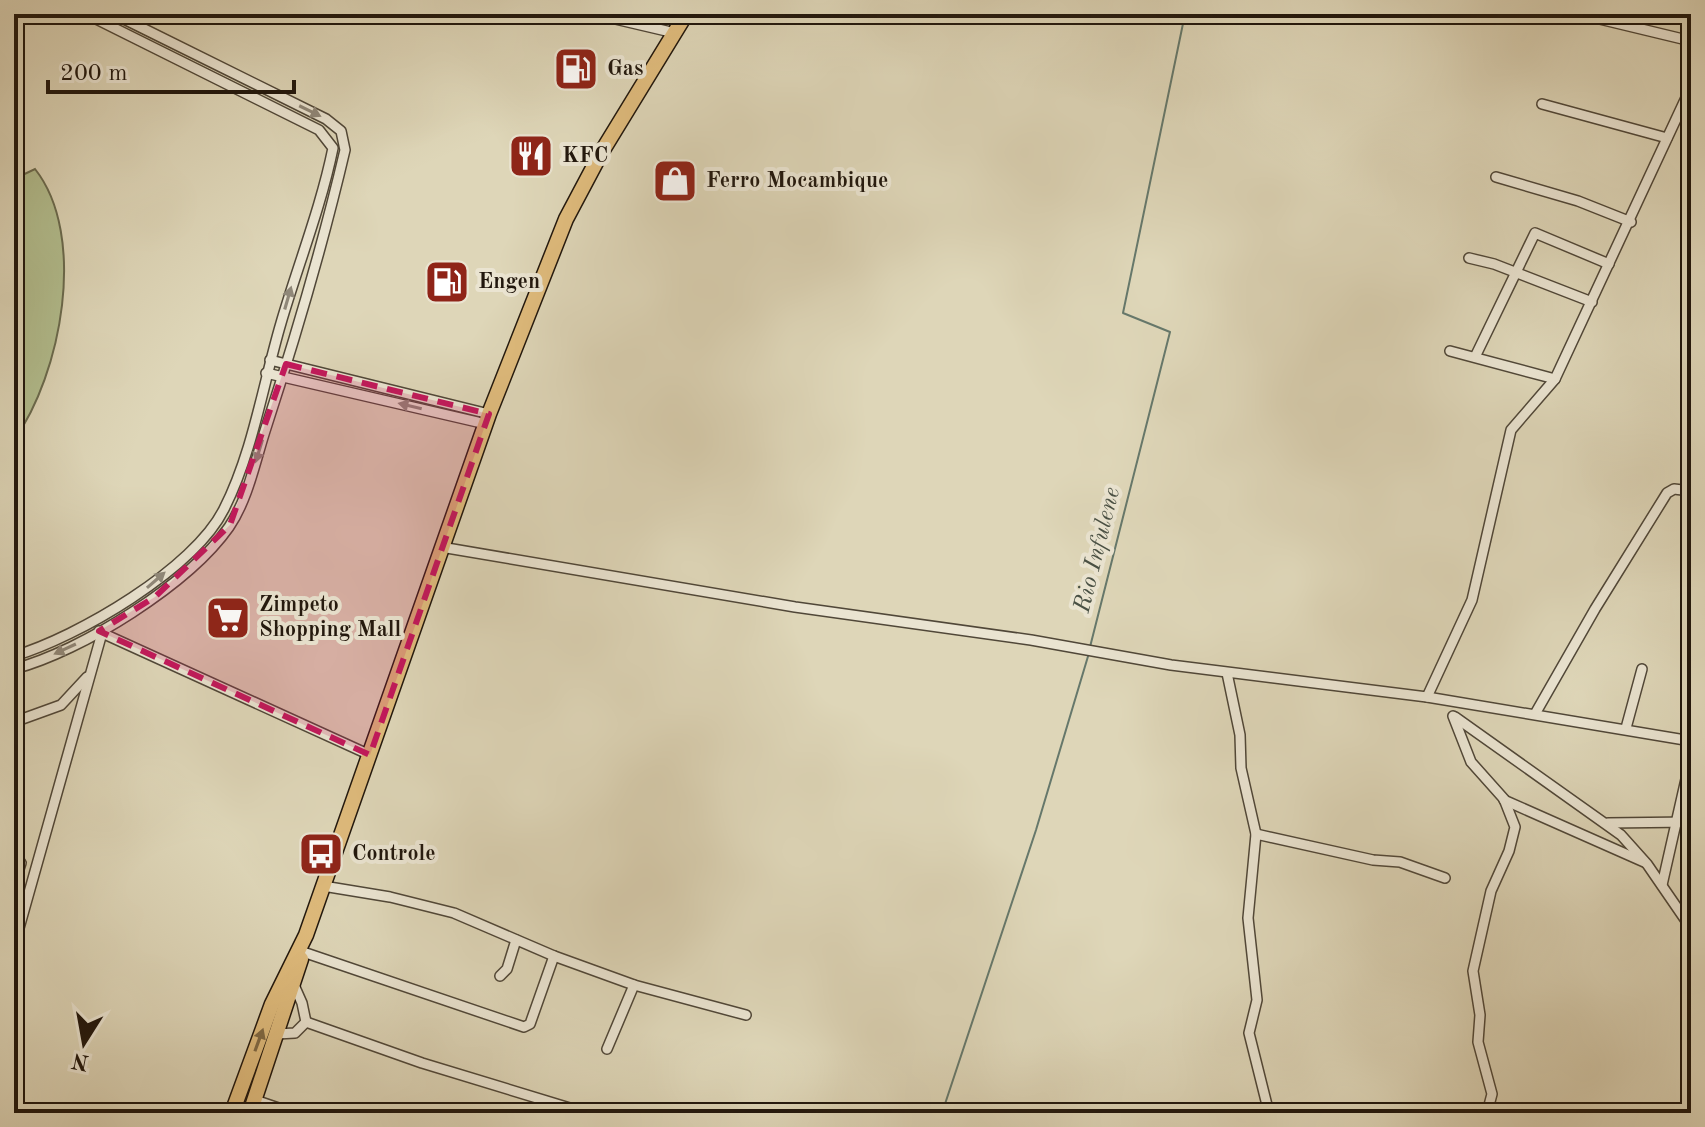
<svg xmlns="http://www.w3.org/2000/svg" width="1705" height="1127" viewBox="0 0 1705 1127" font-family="'Old Standard TT',serif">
	<rect width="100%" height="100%" fill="#ded6b8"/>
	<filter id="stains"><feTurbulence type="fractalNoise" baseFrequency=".0025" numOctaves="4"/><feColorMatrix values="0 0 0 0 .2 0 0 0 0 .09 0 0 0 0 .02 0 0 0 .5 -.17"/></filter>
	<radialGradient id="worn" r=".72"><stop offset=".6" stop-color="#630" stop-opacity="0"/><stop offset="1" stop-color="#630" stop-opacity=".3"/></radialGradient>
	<!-- green -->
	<path fill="#b2bd8e" stroke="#6a6a4e" stroke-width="2" d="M35,169C88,236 61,375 14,440V179Z"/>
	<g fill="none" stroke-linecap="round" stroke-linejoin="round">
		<!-- stream -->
		<g stroke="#66786b" stroke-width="2">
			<polyline points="1090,647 1170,332 1123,313 1185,14"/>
			<polyline points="942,1113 1036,830 1089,653"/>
		</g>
		<!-- minor casing -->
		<g stroke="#504738" stroke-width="12">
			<g id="minor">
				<polyline points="594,14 675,33"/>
				<polyline points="1583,15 1691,41"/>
				<polyline points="1542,104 1667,138"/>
				<polyline points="1496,177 1578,201 1631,222"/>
				<polyline points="1469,258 1494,264 1592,302"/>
				<polyline points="1450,351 1555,379"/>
				<polyline points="1475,357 1535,233 1609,264"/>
				<polyline points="270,360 489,414"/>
				<polyline points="266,373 486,424"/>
				<polyline points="441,547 795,607 1031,640 1171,665 1427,697 1691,741"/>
				<polyline points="102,633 370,755"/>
				<path d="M14,656C78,637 194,569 224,509C253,452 263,384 281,323C298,265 321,207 333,148L319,130L86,14"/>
				<path d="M14,669C82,651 189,584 229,527C248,499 255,462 265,431C295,339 323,244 345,150L341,131L326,119L114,14"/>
				<polyline points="1227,673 1240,735 1241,768 1256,834 1248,918 1257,1000 1249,1033 1269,1113"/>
				<polyline points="1427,697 1472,600 1511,430 1555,379 1691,87"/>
				<polyline points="1535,714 1595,609 1667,493 1674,489 1691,491"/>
				<polyline points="1453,716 1471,762 1504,799 1515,827 1509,851 1491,891 1473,971 1480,1015 1478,1042 1492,1094 1487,1113"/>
				<polyline points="1455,717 1621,835 1647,864 1691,928"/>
				<polyline points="14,722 61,705 87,677"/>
				<polyline points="1626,728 1642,669"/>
				<polyline points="1504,800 1644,862"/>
				<polyline points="1608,823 1691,822"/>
				<polyline points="1256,834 1373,860 1400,862 1445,878"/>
				<polyline points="14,855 21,863 14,885"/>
				<polyline points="1662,885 1691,757"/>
				<polyline points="323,886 390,897 454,913 554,956 634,985 746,1015"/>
				<polyline points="14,946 102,633 99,631"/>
				<polyline points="303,952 524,1027 530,1024 554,956"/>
				<polyline points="500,976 507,969 516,940"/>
				<polyline points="306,1022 422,1063 573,1109"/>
				<polyline points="277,1034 295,1033 306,1022 302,1003 294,985"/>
				<polyline points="607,1049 634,985"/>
				<polyline points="255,1100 293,1113"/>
			</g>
		</g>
		<!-- highway casing -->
		<g stroke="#21170d" stroke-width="17">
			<g id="highway">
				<polyline points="232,1113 272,1004 306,935 489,414 566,219 601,153 686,14"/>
				<polyline points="250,1113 301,959"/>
			</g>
		</g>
		<!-- minor -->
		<use href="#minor" stroke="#eae4d1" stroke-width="9"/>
		<!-- highway -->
		<use href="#highway" stroke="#dfbb7c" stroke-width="14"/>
	</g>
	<!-- one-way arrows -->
	<defs><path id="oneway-solid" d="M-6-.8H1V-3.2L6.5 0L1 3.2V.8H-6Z" transform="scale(2)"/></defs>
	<g fill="#908879">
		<use href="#oneway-solid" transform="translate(310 111) rotate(26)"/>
		<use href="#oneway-solid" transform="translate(288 298) rotate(-74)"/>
		<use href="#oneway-solid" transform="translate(410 406) rotate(-167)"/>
		<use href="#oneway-solid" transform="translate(259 451) rotate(107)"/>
		<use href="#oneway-solid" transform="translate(156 580) rotate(-41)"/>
		<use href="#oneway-solid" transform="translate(65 649) rotate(155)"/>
	</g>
	<use fill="#806944" href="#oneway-solid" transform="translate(259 1040) rotate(-70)"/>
	<!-- marked area -->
	<path fill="#c2185b" fill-opacity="0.2" stroke="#c2185b" stroke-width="6" stroke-dasharray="16 10" stroke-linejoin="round" d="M286,364L489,414L370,755L99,631L155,597L230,525Z"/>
	<!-- icons -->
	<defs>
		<g id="fuel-square" transform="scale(2.3)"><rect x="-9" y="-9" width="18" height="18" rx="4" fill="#8f2418" stroke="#eae4d1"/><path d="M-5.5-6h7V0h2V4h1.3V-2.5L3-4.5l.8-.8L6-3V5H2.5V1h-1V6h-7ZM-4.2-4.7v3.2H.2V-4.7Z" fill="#fff"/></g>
		<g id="restaurant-square" transform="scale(2.3)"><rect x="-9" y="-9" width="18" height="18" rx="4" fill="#8f2418" stroke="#eae4d1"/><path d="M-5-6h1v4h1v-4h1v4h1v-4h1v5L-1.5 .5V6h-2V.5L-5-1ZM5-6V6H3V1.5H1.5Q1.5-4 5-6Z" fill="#fff"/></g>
		<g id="shop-square" transform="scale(2.3)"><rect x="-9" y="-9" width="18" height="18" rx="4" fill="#8f2418" stroke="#eae4d1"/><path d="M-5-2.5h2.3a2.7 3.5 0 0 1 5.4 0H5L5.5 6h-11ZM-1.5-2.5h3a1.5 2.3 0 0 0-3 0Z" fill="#fff"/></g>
		<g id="supermarket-square" transform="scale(2.3)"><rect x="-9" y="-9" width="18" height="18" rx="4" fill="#8f2418" stroke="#eae4d1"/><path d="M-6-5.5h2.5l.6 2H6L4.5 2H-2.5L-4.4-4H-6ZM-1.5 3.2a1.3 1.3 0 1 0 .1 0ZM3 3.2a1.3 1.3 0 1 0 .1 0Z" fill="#fff"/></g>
		<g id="bus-square" transform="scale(2.3)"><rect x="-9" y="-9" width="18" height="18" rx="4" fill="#8f2418" stroke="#eae4d1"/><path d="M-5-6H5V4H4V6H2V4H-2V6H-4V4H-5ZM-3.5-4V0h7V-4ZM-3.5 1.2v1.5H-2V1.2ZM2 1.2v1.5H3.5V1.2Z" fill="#fff"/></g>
	</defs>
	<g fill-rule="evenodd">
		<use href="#fuel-square" x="576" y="69"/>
		<use href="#restaurant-square" x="531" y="156"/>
		<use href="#shop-square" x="675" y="181"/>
		<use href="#fuel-square" x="447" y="282"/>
		<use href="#supermarket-square" x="228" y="618"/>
		<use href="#bus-square" x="321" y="854"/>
	</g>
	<g text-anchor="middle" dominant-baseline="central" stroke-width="8" stroke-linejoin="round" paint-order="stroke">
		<!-- poi labels -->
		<g font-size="22" font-weight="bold" fill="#21170d" stroke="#eae4d1" text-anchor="start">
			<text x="607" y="69">Gas</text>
			<text x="562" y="156">KFC</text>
			<text x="706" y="181">Ferro Mocambique</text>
			<text x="478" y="282">Engen</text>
			<text x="259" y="605">Zimpeto<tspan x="259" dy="25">Shopping Mall</tspan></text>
			<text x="352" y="854">Controle</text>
		</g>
		<!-- water labels -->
		<g font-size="24" font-style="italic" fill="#495044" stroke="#eae4d1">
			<text transform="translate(1098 550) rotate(-76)">Rio Infulene</text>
		</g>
	</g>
	<!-- margin -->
	<rect width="1705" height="1127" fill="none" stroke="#ded6b8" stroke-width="48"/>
	<rect x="16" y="16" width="1673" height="1095" fill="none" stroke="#21170d" stroke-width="4"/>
	<rect x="24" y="24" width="1657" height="1079" fill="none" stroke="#21170d" stroke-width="2"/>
	<!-- north arrow -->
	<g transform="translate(84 1043) rotate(191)" stroke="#eae4d1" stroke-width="6" paint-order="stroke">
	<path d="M0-6L14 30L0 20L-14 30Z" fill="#21170d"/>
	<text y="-12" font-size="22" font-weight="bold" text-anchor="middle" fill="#21170d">N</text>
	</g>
	<!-- scale -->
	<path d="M48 80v12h246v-12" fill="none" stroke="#21170d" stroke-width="4"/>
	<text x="60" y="80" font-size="24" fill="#21170d" stroke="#eae4d1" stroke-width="6" paint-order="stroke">200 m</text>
	<rect width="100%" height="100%" filter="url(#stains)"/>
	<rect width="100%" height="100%" fill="url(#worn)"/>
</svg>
